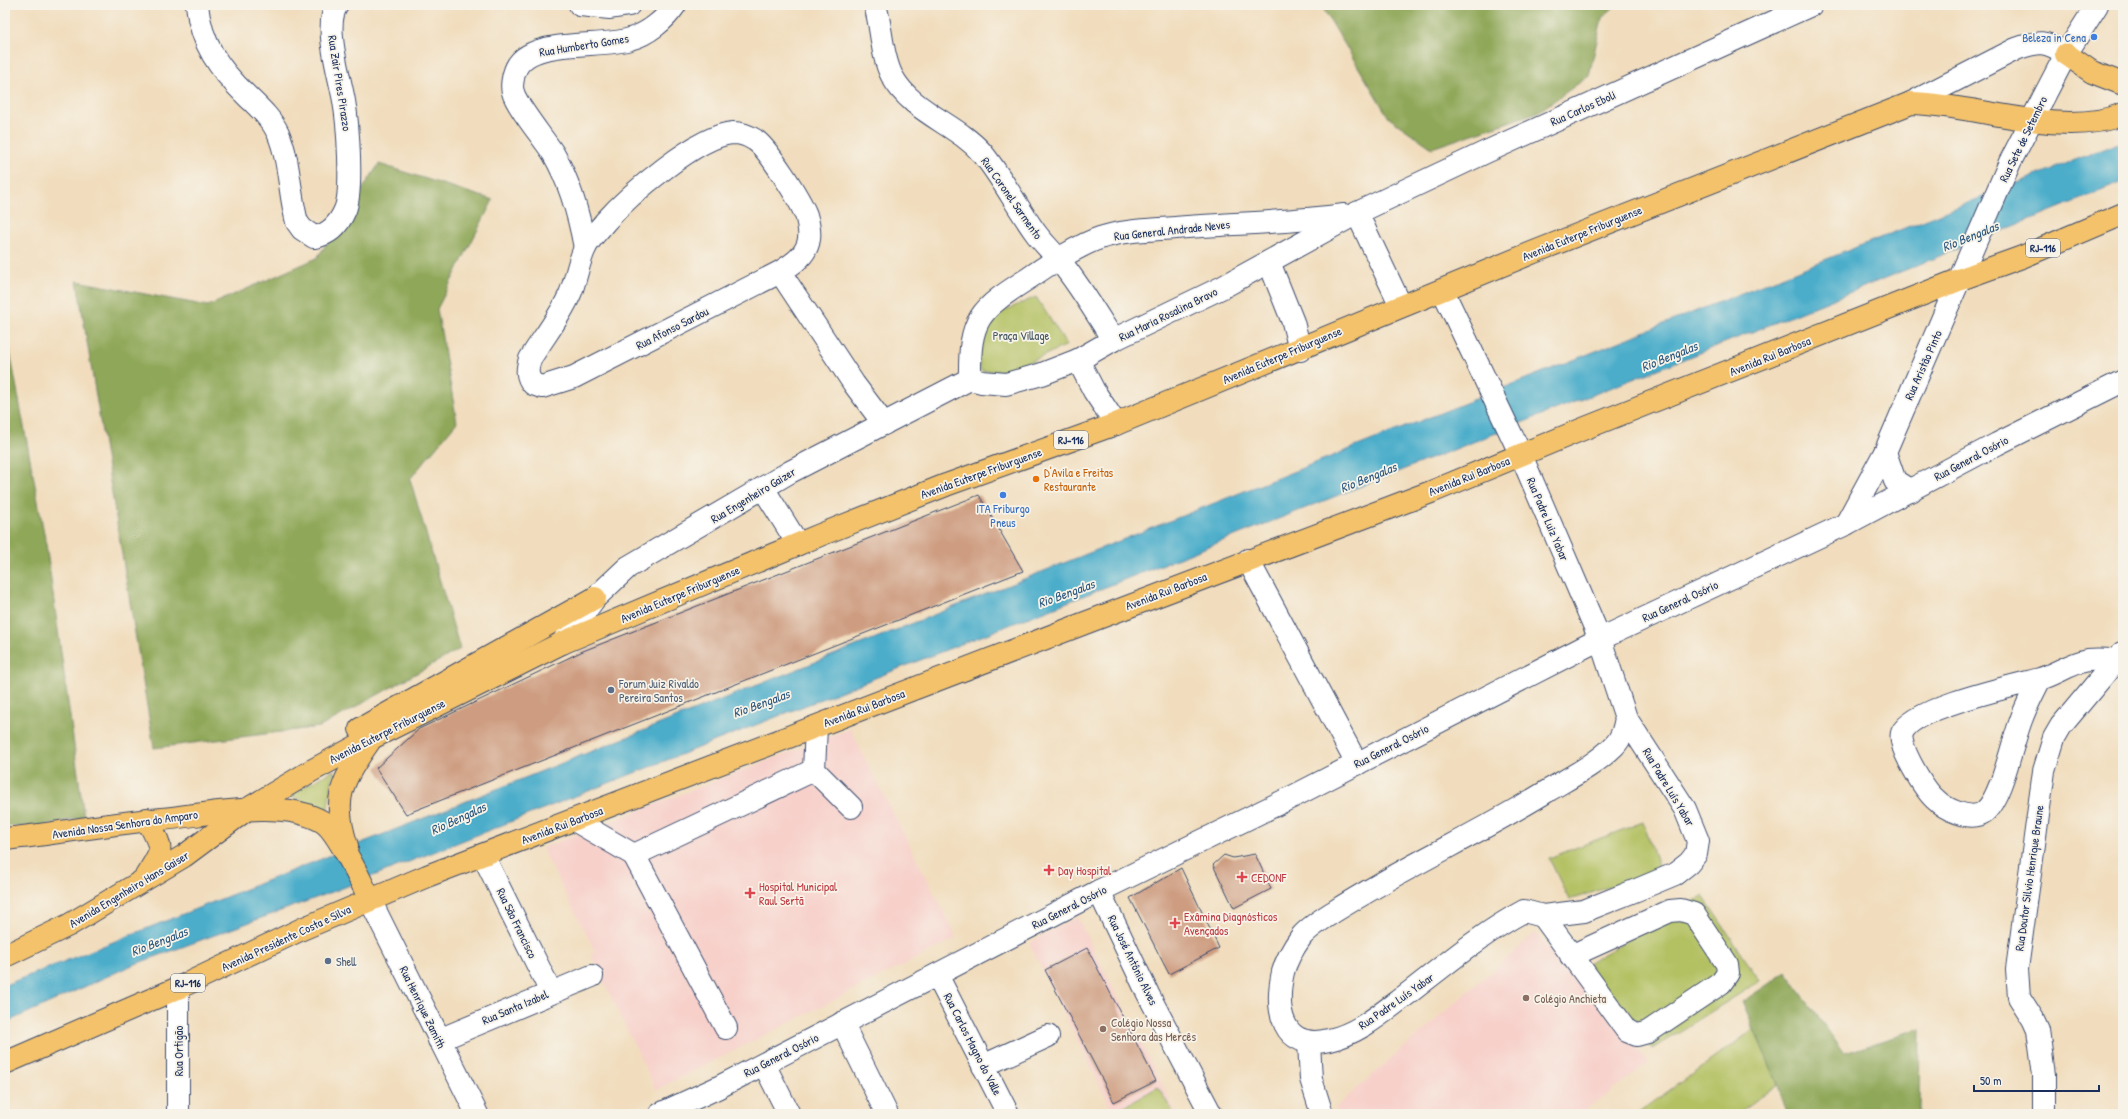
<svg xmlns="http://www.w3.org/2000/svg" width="2128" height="1119" viewBox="0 0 2128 1119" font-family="'Patrick Hand',sans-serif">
	<rect width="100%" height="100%" fill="#f7f3e8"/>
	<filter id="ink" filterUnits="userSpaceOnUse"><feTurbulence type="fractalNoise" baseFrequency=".025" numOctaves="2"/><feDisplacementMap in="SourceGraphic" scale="8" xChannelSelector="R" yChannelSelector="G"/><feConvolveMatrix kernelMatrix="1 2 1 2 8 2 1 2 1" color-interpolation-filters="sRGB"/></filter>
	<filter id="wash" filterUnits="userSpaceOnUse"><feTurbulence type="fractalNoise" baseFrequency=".012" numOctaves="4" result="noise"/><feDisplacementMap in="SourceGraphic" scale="16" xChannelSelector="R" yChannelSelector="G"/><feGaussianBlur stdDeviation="0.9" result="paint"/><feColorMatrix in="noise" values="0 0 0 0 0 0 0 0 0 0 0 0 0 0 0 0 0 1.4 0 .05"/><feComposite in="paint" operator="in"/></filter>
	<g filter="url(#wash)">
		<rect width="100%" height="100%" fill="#f1ddbd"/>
		<!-- built -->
		<g fill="#f7d0ca">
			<polygon points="850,729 957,938 656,1090 591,955 595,951 542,848"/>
			<polygon points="1077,917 1177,1114 1114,1114 1029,943"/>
			<polygon points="1535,933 1649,1063 1580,1114 1339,1114 1335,1108"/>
		</g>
		<!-- green -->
		<g fill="#b4c163" stroke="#687860">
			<polygon points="1036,297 1067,345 1010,371 981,371 976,347 983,333 1001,312"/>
			<polygon points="334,770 327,813 290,795"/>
			<polygon points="1643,822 1660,871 1569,900 1549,858"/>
			<polygon points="1703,896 1760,981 1652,1049 1580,968"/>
			<polygon points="1754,1029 1778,1084 1737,1114 1637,1114"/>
			<polygon points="1158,1087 1174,1114 1121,1114 1118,1110"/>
		</g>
		<!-- forest -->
		<g fill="#8fa759" stroke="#556b5c">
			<polygon points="1321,5 1616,5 1602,18 1589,76 1538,112 1432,148 1389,118"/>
			<polygon points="379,164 493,200 437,309 457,422 410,479 460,649 320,727 154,748 77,281 208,306 317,258"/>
			<polygon points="5,325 46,544 84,817 38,827 5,826"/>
			<polygon points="1786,972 1844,1053 1920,1029 1919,1114 1787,1114 1778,1084 1742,1002"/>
		</g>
		<!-- water -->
		<polygon fill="#4badca" stroke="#336e94" points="2123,141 2123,182 1752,332 335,891 130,966 5,1023 5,985"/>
		<g id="blocks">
			<!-- building -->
			<g fill="#ce9d81">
				<polygon points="979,495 1023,571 406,814 376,768 419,729 583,651"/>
				<polygon points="1255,854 1271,889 1234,908 1213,865 1224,855 1233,858"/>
				<polygon points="1181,868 1219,948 1169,974 1130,898"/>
				<polygon points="1087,948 1156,1081 1114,1102 1045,970"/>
			</g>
		</g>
	</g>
	<g filter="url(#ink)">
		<use href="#blocks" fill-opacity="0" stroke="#3b496c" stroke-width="1"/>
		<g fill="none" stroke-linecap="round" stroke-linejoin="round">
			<!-- minor casing -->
			<g stroke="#3b496c" stroke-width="24">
				<g id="minor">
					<path d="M197,5C201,44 219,69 247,96C258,107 271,118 278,133C290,161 289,193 297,222L302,229L314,237C329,235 339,224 345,210C353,191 348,123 344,101C340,77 323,25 337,5"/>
					<polyline points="580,5 610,8 629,5"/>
					<path d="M875,5C882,27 881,55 892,76C912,113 956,123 983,154C1003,179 1017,207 1035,232C1042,242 1051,250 1059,260C1079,284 1096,313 1113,340"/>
					<path d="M1911,103L2016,49C2038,41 2046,40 2066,54"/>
					<polyline points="1357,213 1401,306"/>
					<path d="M585,248C579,215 570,182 553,153C544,139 516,105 513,92C511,87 513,76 515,71C527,36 601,49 630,39C648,34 665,20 675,5"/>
					<polyline points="1269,262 1293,322 1300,350"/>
					<path d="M780,272C793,264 807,255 809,239C810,232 808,222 806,215C800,200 768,148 755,140C749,136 740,133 733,133C698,135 628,196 605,222C599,230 589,239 585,248C578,263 576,280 570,294C560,317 543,338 530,359C527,369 526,376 533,384L542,387L574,377L780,272L854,384L884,424"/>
					<path d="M1443,291L1521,455L1600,639L1626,718L1685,809L1698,841L1696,854L1689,863L1675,874L1639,889L1584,911L1543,916L1524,911C1481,934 1444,966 1406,995C1383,1012 1358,1034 1329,1040C1281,1052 1275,1008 1283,972C1286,961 1294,947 1301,937C1309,927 1324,918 1335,911C1404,867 1480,833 1549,790C1571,777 1596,764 1614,746C1622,738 1624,729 1626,718"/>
					<polyline points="1078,360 1094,391 1116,424"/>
					<polyline points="970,379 982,382 1006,384 1042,374 1078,360 1113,340 1223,287 1357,213 1486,152 1811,5"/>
					<path d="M970,379C969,318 979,310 1029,278C1046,266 1081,244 1100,238C1124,230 1150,230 1175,228C1231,223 1288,223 1344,215"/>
					<polyline points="1885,452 1895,481 1911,491"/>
					<polyline points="763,488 798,544"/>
					<polyline points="1846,524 1885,452 2010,162 2066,54 2097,5"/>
					<polyline points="1248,560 1357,764"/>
					<polyline points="562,643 595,598 628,567 790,472 970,379"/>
					<path d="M2040,679C2033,693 2025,708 2020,723C2012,744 2001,799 1984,812C1971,822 1945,809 1935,799C1925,790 1897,746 1902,733C1912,708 2013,686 2040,679C2056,674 2071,663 2088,660C2097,659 2106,660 2115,660"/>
					<polyline points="814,770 851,807"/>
					<polyline points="574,820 634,855 814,770 816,727"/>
					<polyline points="483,855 551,992"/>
					<polyline points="634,855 726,1028"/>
					<polyline points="1099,891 1148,994 1211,1114"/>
					<polyline points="370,900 477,1114"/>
					<polyline points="1543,916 1627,1031 1637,1035 1648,1032 1721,983 1728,973 1727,964 1694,914 1681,910 1670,911 1571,956"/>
					<polyline points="937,975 1008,1114"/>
					<polyline points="178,988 178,1114"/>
					<polyline points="842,1023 887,1114"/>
					<polyline points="439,1040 592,976"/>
					<polyline points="1309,1043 1311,1079 1322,1114"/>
					<polyline points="764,1064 789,1114"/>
					<polyline points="983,1066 1048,1036"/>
					<polyline points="660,1114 717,1088 1099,891 1296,795 1600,639 1846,524 1997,444 2123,381"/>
					<polyline points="2044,1114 2044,1075 2038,1030 2033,1019 2019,997 2017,969 2044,771 2054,738 2061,726 2122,653"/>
				</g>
			</g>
			<!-- major casing -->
			<g stroke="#3b496c" stroke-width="24">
				<g id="major">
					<polyline points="2066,54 2092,72 2123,84"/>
					<polyline points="360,729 595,598"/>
					<path d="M5,839C58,834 109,823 162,819C207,815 281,797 323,822C337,831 362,883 370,900"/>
					<path d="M347,846C331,798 342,781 369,742"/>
					<path d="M144,879C164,848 164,852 147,819"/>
					<path d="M5,956L69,925L184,856L246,810L311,771L372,738L562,643L820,535L946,485L1116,424L1534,252L1911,103C1976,104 2063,139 2123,114"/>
					<polyline points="5,1063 178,988 302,929 427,876 1085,623 1431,492 1583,429 1961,279 2022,257 2123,214"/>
				</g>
			</g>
			<!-- minor -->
			<use href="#minor" stroke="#fff" stroke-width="22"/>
			<!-- major -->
			<use href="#major" stroke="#f4c26a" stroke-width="22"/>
		</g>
	</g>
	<!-- markers -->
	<g fill="#3f7fe0" stroke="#f7f3e8" stroke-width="1.5">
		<circle cx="2094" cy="37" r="4"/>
		<circle cx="1003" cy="495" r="4"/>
	</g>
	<circle fill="#e8710a" stroke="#f7f3e8" stroke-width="1.5" cx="1036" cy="479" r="4"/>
	<g fill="#5c6f8a" stroke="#f7f3e8" stroke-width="1.5">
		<circle cx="611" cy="690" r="4"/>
		<circle cx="328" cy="961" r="4"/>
	</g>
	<g fill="#e0444e" stroke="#f7f3e8" stroke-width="1.5">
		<path d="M1047 864h4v4h4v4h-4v4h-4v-4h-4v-4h4z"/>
		<path d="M1240 871h4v4h4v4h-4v4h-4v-4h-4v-4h4z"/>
		<path d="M748 887h4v4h4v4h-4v4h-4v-4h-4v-4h4z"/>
		<path d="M1173 917h4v4h4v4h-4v4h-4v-4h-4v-4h4z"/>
	</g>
	<g fill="#8d6e63" stroke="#f7f3e8" stroke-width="1.5">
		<circle cx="1526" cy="998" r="4"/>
		<circle cx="1103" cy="1029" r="4"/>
	</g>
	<g text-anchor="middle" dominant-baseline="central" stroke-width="3.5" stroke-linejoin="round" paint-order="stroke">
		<!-- shield labels -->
		<g fill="#f7f3e8" stroke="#5d6a87" stroke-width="1">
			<rect x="2026" y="239" width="34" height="18" rx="3"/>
			<rect x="1054" y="431" width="34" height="18" rx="3"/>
			<rect x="171" y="974" width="34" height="18" rx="3"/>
		</g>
		<g font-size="11" font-weight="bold" fill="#1b2f5e">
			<text x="2043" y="248">RJ-116</text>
			<text x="1071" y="440">RJ-116</text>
			<text x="188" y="983">RJ-116</text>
		</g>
		<!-- shop labels -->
		<g font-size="12" fill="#366cbe" stroke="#f7f3e8" text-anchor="end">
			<text x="2086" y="37">Beleza in Cena</text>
			<text x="1003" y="508" text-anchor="middle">ITA Friburgo<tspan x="1003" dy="14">Pneus</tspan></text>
		</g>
		<!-- street labels -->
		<g font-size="12" fill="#1b2f5e" stroke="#f7f3e8">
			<text transform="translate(584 45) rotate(-9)">Rua Humberto Gomes</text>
			<text transform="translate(340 83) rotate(81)">Rua Zair Pires Pirazzo</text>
			<text transform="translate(1583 108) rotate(-24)">Rua Carlos Eboli</text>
			<text transform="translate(2023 139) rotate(-64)">Rua Sete de Setembro</text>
			<text transform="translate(1012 198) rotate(55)">Rua Coronel Sarmento</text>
			<text transform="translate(1172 230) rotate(-6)">Rua General Andrade Neves</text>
			<text transform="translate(1582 233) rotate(-22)">Avenida Euterpe Friburguense</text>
			<text transform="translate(1168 314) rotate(-26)">Rua Maria Rosalina Bravo</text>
			<text transform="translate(672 328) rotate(-27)">Rua Afonso Sardou</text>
			<text transform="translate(1282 355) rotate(-23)">Avenida Euterpe Friburguense</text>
			<text transform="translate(1770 356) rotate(-22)">Avenida Rui Barbosa</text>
			<text transform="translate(1923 365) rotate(-66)">Rua Aristão Pinto</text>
			<text transform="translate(1971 458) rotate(-28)">Rua General Osório</text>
			<text transform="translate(981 473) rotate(-20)">Avenida Euterpe Friburguense</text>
			<text transform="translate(1469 476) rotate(-22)">Avenida Rui Barbosa</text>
			<text transform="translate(753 495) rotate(-31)">Rua Engenheiro Gaizer</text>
			<text transform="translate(1548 519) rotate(67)">Rua Padre Luiz Yabar</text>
			<text transform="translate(1166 591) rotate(-21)">Avenida Rui Barbosa</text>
			<text transform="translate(680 594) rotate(-23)">Avenida Euterpe Friburguense</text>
			<text transform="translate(1680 601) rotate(-25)">Rua General Osório</text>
			<text transform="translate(864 708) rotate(-21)">Avenida Rui Barbosa</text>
			<text transform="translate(387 731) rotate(-27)">Avenida Euterpe Friburguense</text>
			<text transform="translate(1391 746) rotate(-27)">Rua General Osório</text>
			<text transform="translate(1669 787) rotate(59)">Rua Padre Luís Yabar</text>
			<text transform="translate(125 824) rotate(-8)">Avenida Nossa Senhora do Amparo</text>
			<text transform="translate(562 825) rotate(-21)">Avenida Rui Barbosa</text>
			<text transform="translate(2029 878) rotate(-82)">Rua Doutor Silvio Henrique Braune</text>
			<text transform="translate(129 889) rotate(-31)">Avenida Engenheiro Hans Gaiser</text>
			<text transform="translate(1069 907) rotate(-27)">Rua General Osório</text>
			<text transform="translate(517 923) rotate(64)">Rua São Francisco</text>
			<text transform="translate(286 938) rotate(-25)">Avenida Presidente Costa e Silva</text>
			<text transform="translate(1133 960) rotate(64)">Rua José Antônio Alves</text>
			<text transform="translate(1396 1001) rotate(-35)">Rua Padre Luís Yabar</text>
			<text transform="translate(423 1007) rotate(64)">Rua Henrique Zamith</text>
			<text transform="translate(515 1007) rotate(-23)">Rua Santa Izabel</text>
			<text transform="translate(973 1044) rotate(63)">Rua Carlos Magno do Valle</text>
			<text transform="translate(178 1051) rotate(-90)">Rua Ortigão</text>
			<text transform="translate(781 1055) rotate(-27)">Rua General Osório</text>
		</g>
		<!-- park labels -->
		<g font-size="12" fill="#41545f" stroke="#f7f3e8">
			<text x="1021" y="335">Praça Village</text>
		</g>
		<!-- food labels -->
		<g font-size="12" fill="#c56008" stroke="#f7f3e8" text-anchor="start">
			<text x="1044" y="472">D'Avila e Freitas<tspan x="1044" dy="14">Restaurante</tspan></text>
		</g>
		<!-- service labels -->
		<g font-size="12" fill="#4e5e75" stroke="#f7f3e8" text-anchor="start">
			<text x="619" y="683">Forum Juiz Rivaldo<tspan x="619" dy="14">Pereira Santos</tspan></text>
			<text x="336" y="961">Shell</text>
		</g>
		<!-- health labels -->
		<g font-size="12" fill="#be3a42" stroke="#f7f3e8" text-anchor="start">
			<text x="1058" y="870">Day Hospital</text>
			<text x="1251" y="877">CEDONF</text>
			<text x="759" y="886">Hospital Municipal<tspan x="759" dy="14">Raul Sertã</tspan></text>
			<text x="1184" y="916">Exâmina Diagnósticos<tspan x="1184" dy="14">Avençados</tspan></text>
		</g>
		<!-- education labels -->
		<g font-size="12" fill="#785e54" stroke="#f7f3e8" text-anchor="start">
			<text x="1534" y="998">Colégio Anchieta</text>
			<text x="1111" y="1022">Colégio Nossa<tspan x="1111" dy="14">Senhora das Mercês</tspan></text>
		</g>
		<!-- water labels -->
		<g font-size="13" font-style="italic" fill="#29557e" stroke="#f7f3e8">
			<text transform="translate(1970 236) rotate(-22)">Rio Bengalas</text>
			<text transform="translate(1669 356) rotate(-22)">Rio Bengalas</text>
			<text transform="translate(1368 477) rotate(-22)">Rio Bengalas</text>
			<text transform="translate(1066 593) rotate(-20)">Rio Bengalas</text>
			<text transform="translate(761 703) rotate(-20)">Rio Bengalas</text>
			<text transform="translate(458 818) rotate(-25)">Rio Bengalas</text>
			<text transform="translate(159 941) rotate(-21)">Rio Bengalas</text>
		</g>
	</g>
	<!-- margin -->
	<rect width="2128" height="1119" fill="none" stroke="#f7f3e8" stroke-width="20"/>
	<!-- scale -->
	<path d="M1974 1085v6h125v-6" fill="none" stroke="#1b2f5e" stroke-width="2"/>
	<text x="1980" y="1085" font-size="12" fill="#1b2f5e" stroke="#f7f3e8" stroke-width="3" paint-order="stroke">50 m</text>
</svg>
